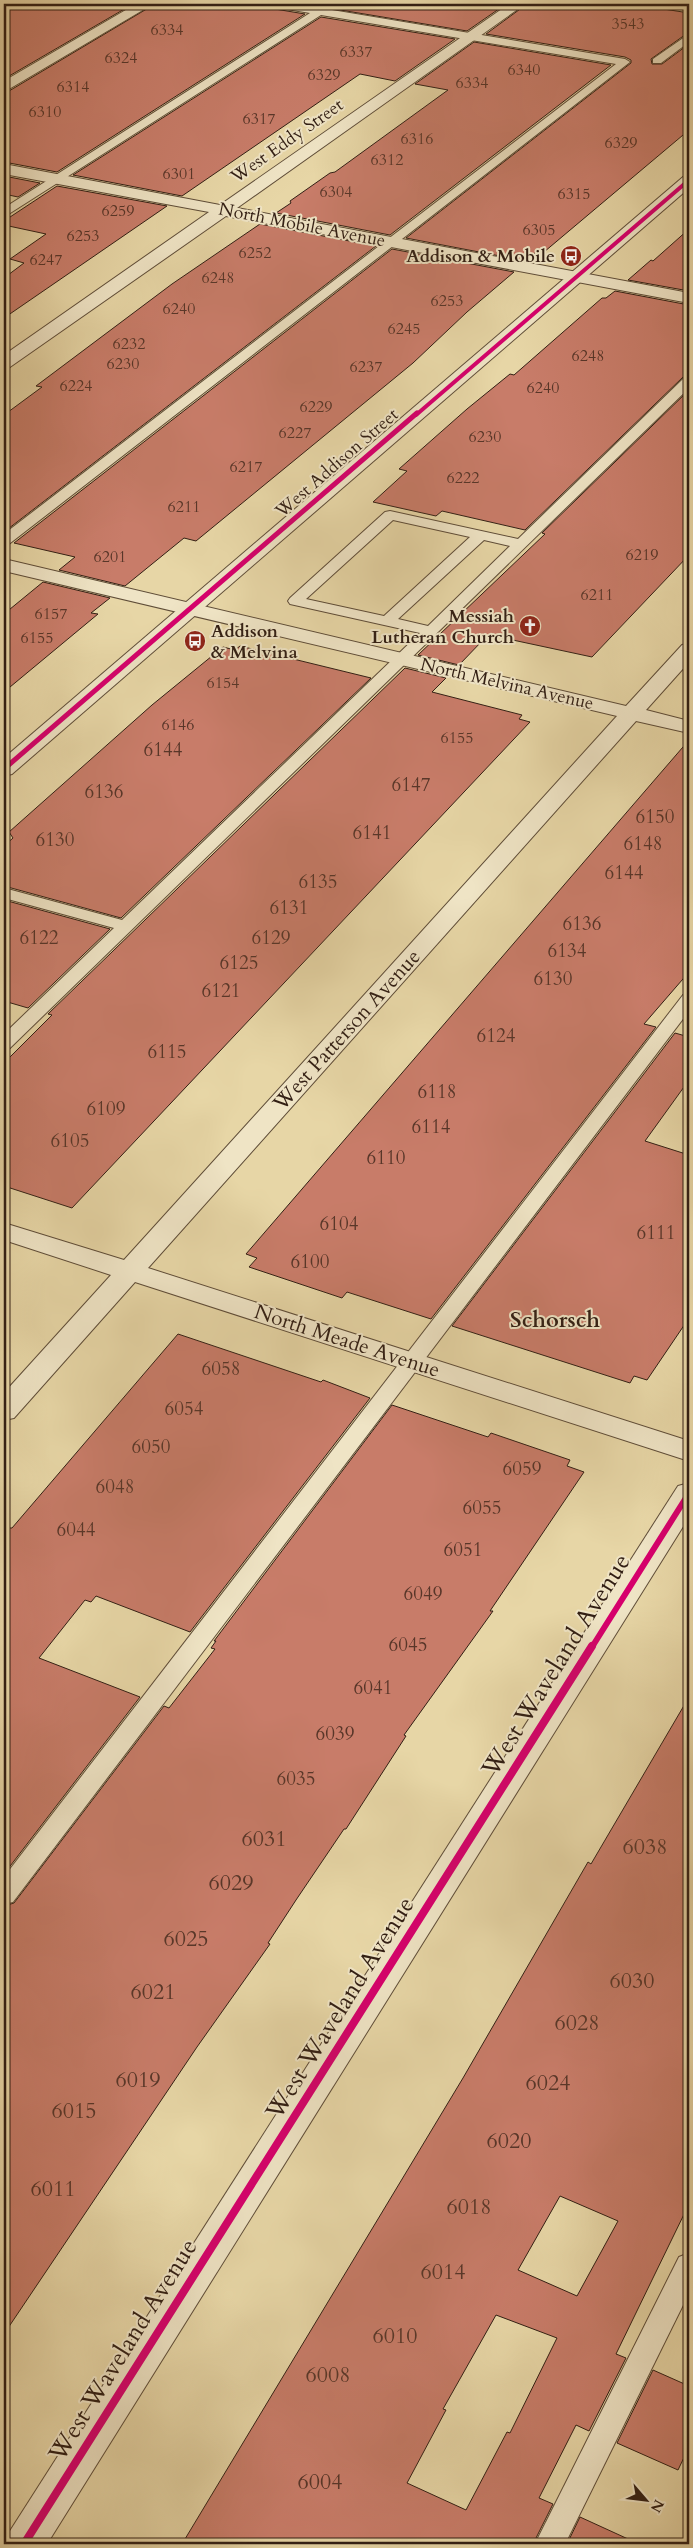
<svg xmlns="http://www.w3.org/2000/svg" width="693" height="2548" viewBox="0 0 693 2548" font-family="Cardo,serif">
	<rect width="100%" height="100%" fill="#e7d6a6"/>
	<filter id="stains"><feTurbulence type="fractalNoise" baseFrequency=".004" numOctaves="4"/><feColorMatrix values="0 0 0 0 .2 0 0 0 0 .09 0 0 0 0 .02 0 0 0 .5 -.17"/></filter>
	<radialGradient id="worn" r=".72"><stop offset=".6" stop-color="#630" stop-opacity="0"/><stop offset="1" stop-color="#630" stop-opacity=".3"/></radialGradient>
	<!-- building -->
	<g fill="#c87c69" stroke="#321f14" fill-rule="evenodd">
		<polygon points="4,4 133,4 4,79"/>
		<polygon points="155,4 268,4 275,9 305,14 57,172 4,162 4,94"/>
		<polygon points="304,4 506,4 467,31"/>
		<polygon points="527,4 632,4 689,13 689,32 651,59 652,64 662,64 689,44 689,130 544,252 537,251 526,261 406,238 631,63 631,60 625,57 486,34"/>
		<polygon points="321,17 455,39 395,81 360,74 182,196 73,175"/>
		<polygon points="474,42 611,65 390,235 276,213 291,203 290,201 330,173 335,172 448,90 415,84"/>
		<polygon points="4,176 40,183 18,197 4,194"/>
		<polygon points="57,186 167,206 4,318 4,278 24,263 10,259 46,234 4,225 4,221"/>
		<polygon points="260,224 376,246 4,532 4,415 42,387 36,386 172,284"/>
		<polygon points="689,229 689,291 628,280 651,260 653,261"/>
		<polygon points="392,249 514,272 467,312 413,363 196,541 184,538 125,586 59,570 75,557 14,543"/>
		<polygon points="615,291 689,305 689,375 683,377 525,530 442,511 436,516 373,502 407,471 399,469 467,409 510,374 514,375 602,298 606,298"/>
		<polygon points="689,390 689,555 592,657 494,636 489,640 484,639 459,665 418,655 545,534 542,533"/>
		<polygon points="43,582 110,598 91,613 98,614 4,692 4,614"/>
		<polygon points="240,646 371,678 121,918 4,886 4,846 13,838 9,832 152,705 223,647 235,650"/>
		<polygon points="405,668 446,678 432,692 522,715 519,719 530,722 72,1208 4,1186 4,1063 52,1015 48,1014"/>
		<polygon points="689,740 689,972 644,1024 656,1027 431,1319 347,1292 342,1298 249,1267 257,1258 246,1254"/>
		<polygon points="4,900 110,929 28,1008 4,1001"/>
		<polygon points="675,1033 689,1037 689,1080 645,1141 689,1155 689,1318 647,1380 634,1376 630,1383 452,1326"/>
		<polygon points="178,1334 321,1382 323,1380 370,1398 190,1632 96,1596 91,1602 85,1600 39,1658 140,1697 4,1874 4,1528 12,1528"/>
		<polygon points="392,1405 488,1437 491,1433 570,1460 567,1466 584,1472 490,1611 493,1611 404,1735 406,1736 346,1829 344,1829 296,1900 268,1943 270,1944 197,2047 4,2334 4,1906 14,1903 164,1706 169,1708 215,1649 211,1648 216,1641 214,1641"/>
		<path d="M689,1697V2204L616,2354L626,2358L589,2431L576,2425L539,2498L553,2504L533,2544H182L463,2078L588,1862L591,1864ZM560,2196L618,2221L577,2296L518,2270ZM496,2315L557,2338L510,2433L507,2432L466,2510L407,2483L446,2410L443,2409Z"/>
		<polygon points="653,2370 689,2386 689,2447 678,2470 617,2443"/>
		<polygon points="580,2517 639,2544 567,2544"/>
	</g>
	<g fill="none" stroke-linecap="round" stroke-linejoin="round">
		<!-- service casing -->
		<g stroke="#5f4d38" stroke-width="2">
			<g id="service">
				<polygon points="270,4 293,4 320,8 625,59 630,62 9,544 4,545 4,534 616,64 321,15 4,217 4,208 310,13 275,7"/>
				<polygon points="689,34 689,42 661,63 653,63 653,59"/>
				<path d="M689,377V388L10,1048L4,1049V1034L114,928L4,898V888L122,920L420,633L290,604L288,601L290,598L385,512L390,511L518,539L684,378ZM393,520L470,537L384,616L306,599ZM484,540L510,546L428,626L398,619Z"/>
				<polygon points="689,994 689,1011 13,1902 4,1904 4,1877 683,995"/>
				<polygon points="689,2253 689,2293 565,2544 535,2544 679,2257"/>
			</g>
		</g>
		<!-- minor casing -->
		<g stroke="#5f4d38" stroke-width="2">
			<g id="minor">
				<polygon points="136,4 153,4 4,92 4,81"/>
				<polygon points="509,4 525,4 237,208 689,293 689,303 226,216 10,367 4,368 4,355 209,212 4,174 4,164 220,205"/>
				<polygon points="4,559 626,706 682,645 689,643 689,662 646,710 689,721 689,733 636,721 148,1268 689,1441 689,1461 135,1282 14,1418 4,1420 4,1393 111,1275 4,1240 4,1223 124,1260 617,716 4,571"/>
				<polygon points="689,1483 689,1517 47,2544 4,2544 10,2531 678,1486"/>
			</g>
		</g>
		<!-- tertiary casing -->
		<g stroke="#5f4d38" stroke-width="2">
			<polygon id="tertiary" points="689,175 689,188 12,774 4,776 4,758 683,177"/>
		</g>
		<!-- service -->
		<use href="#service" fill="#efe4c5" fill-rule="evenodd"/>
		<!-- minor -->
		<use href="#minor" fill="#efe4c5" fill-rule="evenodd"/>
		<!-- tertiary -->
		<use href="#tertiary" fill="#efe4c5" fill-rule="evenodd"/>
		<!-- cycleway-far3 casing -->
		<g stroke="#efe4c5" stroke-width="5.5">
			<polyline id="cycleway-far3" points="416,415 689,180"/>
		</g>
		<!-- cycleway-far2 casing -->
		<g stroke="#efe4c5" stroke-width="8">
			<polyline id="cycleway-far2" points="4,769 417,413"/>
		</g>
		<!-- cycleway-far1 casing -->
		<g stroke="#efe4c5" stroke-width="9">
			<polyline id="cycleway-far1" points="592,1647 689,1493"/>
		</g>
		<!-- cycleway casing -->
		<g stroke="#efe4c5" stroke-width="11">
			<polyline id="cycleway" points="24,2544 592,1646"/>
		</g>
		<!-- cycleway-far3 -->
		<use href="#cycleway-far3" stroke="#d6006c" stroke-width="4"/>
		<!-- cycleway-far2 -->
		<use href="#cycleway-far2" stroke="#d6006c" stroke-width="5"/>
		<!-- cycleway-far1 -->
		<use href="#cycleway-far1" stroke="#d6006c" stroke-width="6"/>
		<!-- cycleway -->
		<use href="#cycleway" stroke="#d6006c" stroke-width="8"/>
	</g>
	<!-- icons -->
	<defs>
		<g id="bus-disc" transform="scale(1.125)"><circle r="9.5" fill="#8f2418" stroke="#efe4c5"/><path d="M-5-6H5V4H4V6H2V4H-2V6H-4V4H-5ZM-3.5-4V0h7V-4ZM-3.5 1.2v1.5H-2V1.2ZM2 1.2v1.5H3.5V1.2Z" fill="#fff"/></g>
		<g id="church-disc" transform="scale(1.125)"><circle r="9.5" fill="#8f2418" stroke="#efe4c5"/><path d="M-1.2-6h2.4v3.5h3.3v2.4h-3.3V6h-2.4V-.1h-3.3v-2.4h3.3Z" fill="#fff"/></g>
	</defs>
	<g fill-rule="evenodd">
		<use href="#bus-disc" x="571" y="256"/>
		<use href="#church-disc" x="530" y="626"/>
		<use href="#bus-disc" x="195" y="641"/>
	</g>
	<g text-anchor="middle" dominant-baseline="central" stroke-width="4" stroke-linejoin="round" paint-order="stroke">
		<!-- far-number labels -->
		<g font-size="16" fill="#583629">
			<text x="628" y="24">3543</text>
			<text x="167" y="30">6334</text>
			<text x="356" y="52">6337</text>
			<text x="121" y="58">6324</text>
			<text x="524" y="70">6340</text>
			<text x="324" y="75">6329</text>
			<text x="472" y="83">6334</text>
			<text x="73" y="87">6314</text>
			<text x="45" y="112">6310</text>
			<text x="259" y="119">6317</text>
			<text x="417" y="139">6316</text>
			<text x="621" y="143">6329</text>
			<text x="387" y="160">6312</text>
			<text x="179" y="174">6301</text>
			<text x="336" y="192">6304</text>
			<text x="574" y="194">6315</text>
			<text x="118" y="211">6259</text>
			<text x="539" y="230">6305</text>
			<text x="83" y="236">6253</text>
			<text x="255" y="253">6252</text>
			<text x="46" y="260">6247</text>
			<text x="218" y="278">6248</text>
			<text x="447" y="301">6253</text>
			<text x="179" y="309">6240</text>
			<text x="404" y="329">6245</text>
			<text x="129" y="344">6232</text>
			<text x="588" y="356">6248</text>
			<text x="123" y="364">6230</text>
			<text x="366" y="367">6237</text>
			<text x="76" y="386">6224</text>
			<text x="543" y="388">6240</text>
			<text x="316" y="407">6229</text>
			<text x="295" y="433">6227</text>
			<text x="485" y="437">6230</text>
			<text x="246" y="467">6217</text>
			<text x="463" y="478">6222</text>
			<text x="184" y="507">6211</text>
			<text x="642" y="555">6219</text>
			<text x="110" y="557">6201</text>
			<text x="597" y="595">6211</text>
			<text x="51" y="614">6157</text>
			<text x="37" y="638">6155</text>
			<text x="223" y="683">6154</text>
			<text x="178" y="725">6146</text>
			<text x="457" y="738">6155</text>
		</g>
		<!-- far-street labels -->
		<g font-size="18" fill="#321f14" stroke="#efe4c5">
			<text transform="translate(287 141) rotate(-35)">West Eddy Street</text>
			<text transform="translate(302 225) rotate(11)">North Mobile Avenue</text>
			<text transform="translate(337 463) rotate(-41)">West Addison Street</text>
			<text transform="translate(507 684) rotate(13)">North Melvina Avenue</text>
		</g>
		<!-- far-poi labels -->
		<g font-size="18" font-weight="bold" fill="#321f14" stroke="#efe4c5" text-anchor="end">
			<text x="555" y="256">Addison &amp; Mobile</text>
			<text x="514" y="616">Messiah<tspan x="514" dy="21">Lutheran Church</tspan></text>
			<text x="211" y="631" text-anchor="start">Addison<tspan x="211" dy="21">&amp; Melvina</tspan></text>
		</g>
		<!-- number labels -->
		<g font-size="19" fill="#583629">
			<text x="163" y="750">6144</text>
			<text x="411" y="785">6147</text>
			<text x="104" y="792">6136</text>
			<text x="655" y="817">6150</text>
			<text x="372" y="833">6141</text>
			<text x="55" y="840">6130</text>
			<text x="643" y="844">6148</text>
			<text x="624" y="873">6144</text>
			<text x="318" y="882">6135</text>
			<text x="289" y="908">6131</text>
			<text x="582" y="924">6136</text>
			<text x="39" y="938">6122</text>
			<text x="271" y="938">6129</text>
			<text x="567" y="951">6134</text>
			<text x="239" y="963">6125</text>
			<text x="553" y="979">6130</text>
			<text x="221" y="991">6121</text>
			<text x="496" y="1036">6124</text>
			<text x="167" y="1052">6115</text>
			<text x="437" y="1092">6118</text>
			<text x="106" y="1109">6109</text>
			<text x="431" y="1127">6114</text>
			<text x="70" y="1141">6105</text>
			<text x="386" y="1158">6110</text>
			<text x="339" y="1224">6104</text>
			<text x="656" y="1233">6111</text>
			<text x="310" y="1262">6100</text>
			<text x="221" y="1369">6058</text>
			<text x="184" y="1409">6054</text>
			<text x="151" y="1447">6050</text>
			<text x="522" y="1469">6059</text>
			<text x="115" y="1487">6048</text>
			<text x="482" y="1508">6055</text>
			<text x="76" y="1530">6044</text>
			<text x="463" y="1550">6051</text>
			<text x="423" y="1594">6049</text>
			<text x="408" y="1645">6045</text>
			<text x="373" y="1688">6041</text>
			<text x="335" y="1734">6039</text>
			<text x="296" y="1779">6035</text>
		</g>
		<!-- street labels -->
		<g font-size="21" fill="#321f14" stroke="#efe4c5">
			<text transform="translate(347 1030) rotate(-48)">West Patterson Avenue</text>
			<text transform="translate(347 1341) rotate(18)">North Meade Avenue</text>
		</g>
		<!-- neighbourhood labels -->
		<g font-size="22" font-weight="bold" fill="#321f14" stroke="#efe4c5">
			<text x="555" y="1320">Schorsch</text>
		</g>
		<!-- near-number labels -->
		<g font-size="22" fill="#583629">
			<text x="264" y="1839">6031</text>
			<text x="645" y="1847">6038</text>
			<text x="231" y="1883">6029</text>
			<text x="186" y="1939">6025</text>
			<text x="632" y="1981">6030</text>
			<text x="153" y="1992">6021</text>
			<text x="577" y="2023">6028</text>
			<text x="138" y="2080">6019</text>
			<text x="548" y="2083">6024</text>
			<text x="74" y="2111">6015</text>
			<text x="509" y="2141">6020</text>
			<text x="53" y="2189">6011</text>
			<text x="469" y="2207">6018</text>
			<text x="443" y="2272">6014</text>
			<text x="395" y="2336">6010</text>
			<text x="328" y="2375">6008</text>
			<text x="320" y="2482">6004</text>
		</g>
		<!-- near-street labels -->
		<g font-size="25" fill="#321f14" stroke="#efe4c5">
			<text transform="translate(556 1665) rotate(-58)">West Waveland Avenue</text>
			<text transform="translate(340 2008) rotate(-58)">West Waveland Avenue</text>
			<text transform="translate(123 2350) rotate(-58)">West Waveland Avenue</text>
		</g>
	</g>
	<!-- margin -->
	<rect width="693" height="2548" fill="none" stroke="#e7d6a6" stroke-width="20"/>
	<rect x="5" y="5" width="683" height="2538" fill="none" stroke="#321f14" stroke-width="2.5"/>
	<rect x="10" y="10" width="673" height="2528" fill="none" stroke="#321f14"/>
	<!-- north arrow -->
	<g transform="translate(646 2500) rotate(118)" stroke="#efe4c5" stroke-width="4" paint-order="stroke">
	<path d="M0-4L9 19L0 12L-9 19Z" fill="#321f14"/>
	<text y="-8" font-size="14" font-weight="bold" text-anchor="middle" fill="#321f14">N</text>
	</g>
	<rect width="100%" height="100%" filter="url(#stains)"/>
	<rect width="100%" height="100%" fill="url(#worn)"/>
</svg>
